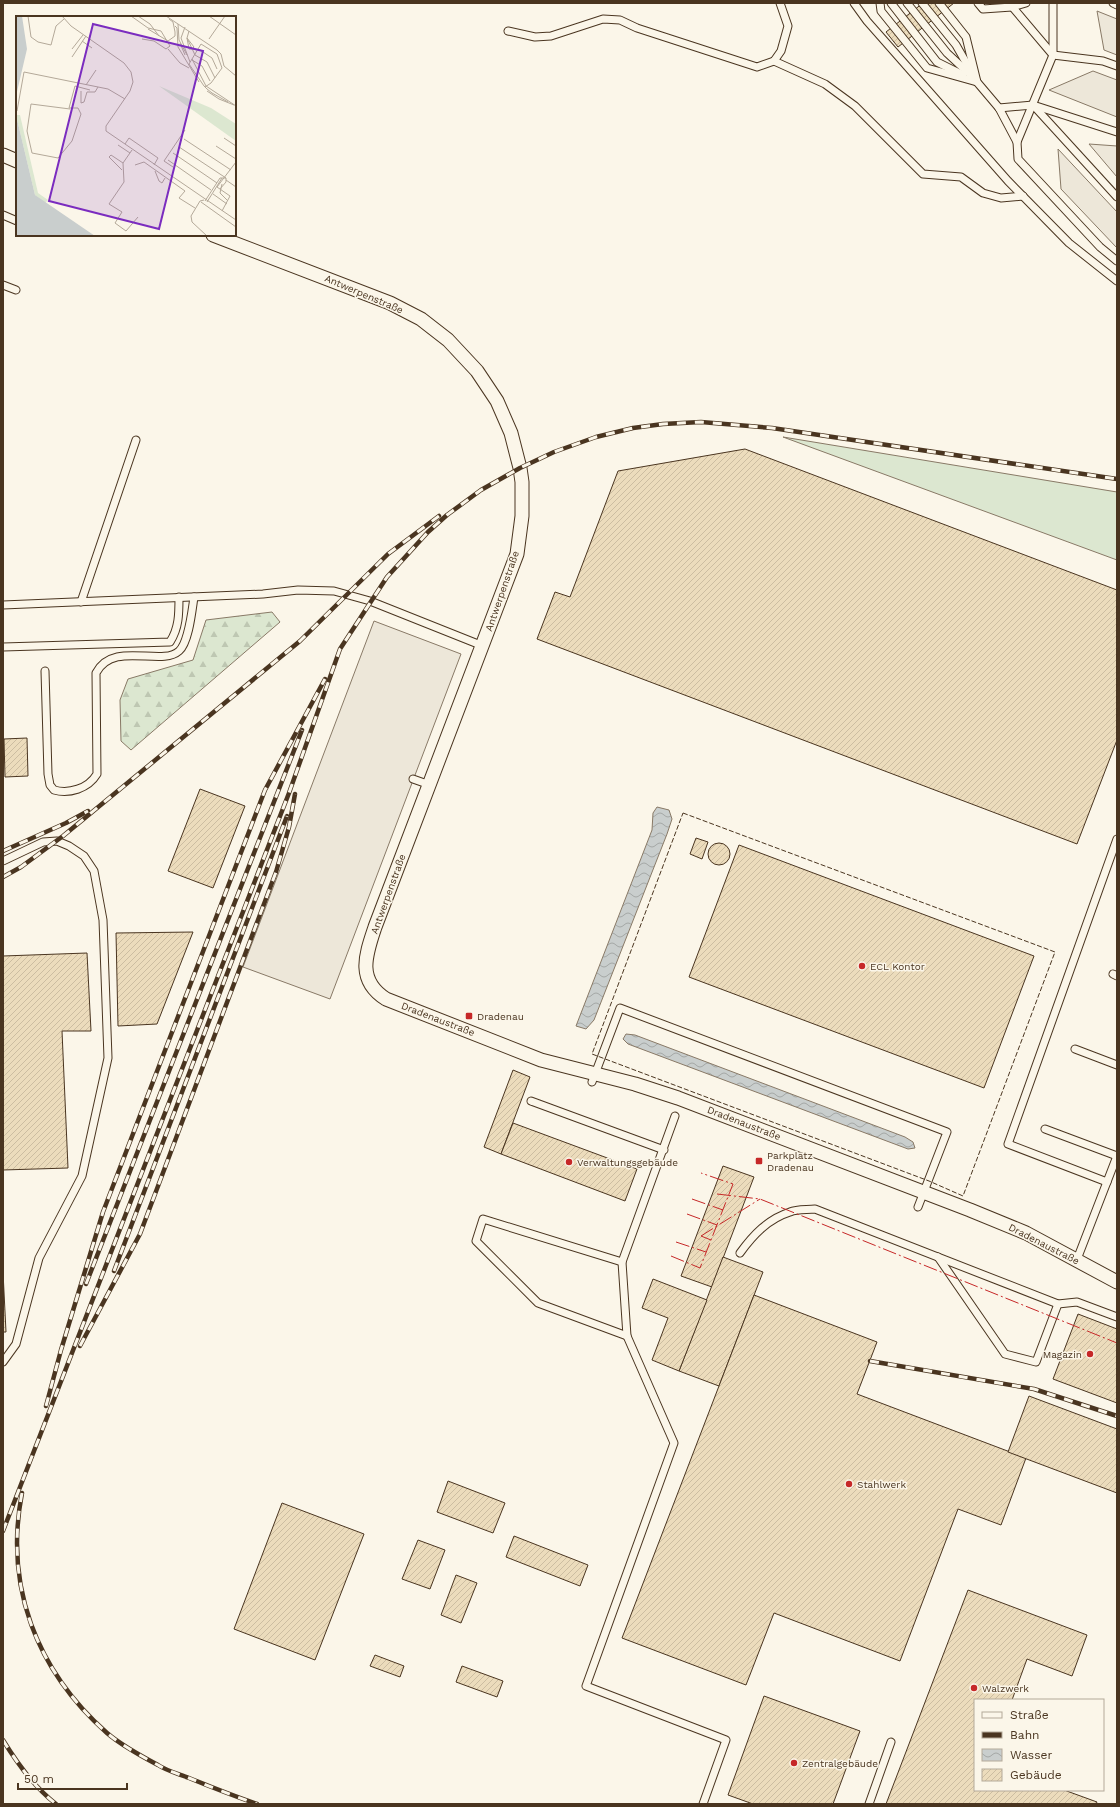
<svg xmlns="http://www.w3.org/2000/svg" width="1120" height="1807" viewBox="0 0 1120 1807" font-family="'Work Sans',sans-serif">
	<defs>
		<pattern id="forest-firs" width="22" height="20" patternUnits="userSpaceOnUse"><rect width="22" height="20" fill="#dce7d0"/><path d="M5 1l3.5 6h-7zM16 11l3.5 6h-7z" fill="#bec7b2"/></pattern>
		<pattern id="water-waves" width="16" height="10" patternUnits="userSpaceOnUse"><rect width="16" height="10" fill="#c9cecd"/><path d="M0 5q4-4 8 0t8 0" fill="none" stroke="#a5a8a6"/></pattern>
		<pattern id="building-hatch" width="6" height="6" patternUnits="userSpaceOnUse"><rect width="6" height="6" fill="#ecdcbc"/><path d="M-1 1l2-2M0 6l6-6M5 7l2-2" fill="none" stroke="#ccbda1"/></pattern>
	</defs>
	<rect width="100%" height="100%" fill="#fbf6e9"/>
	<!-- grass -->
	<polygon fill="#dce7d0" stroke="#887966" points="783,437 1117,492 1117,560"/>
	<!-- forest -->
	<polygon fill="url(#forest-firs)" stroke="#887966" points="272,612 280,622 131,750 121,741 120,700 128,679 193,660 206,620"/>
	<!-- parking -->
	<g fill="#ede7d9" stroke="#887966">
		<polygon points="1097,11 1117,19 1117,55 1104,50"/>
		<polygon points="1093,71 1117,80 1117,117 1049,90"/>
		<polygon points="1089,144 1117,146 1117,177"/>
		<polygon points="1058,149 1117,212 1117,248 1061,189"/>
		<polygon points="374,621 461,654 330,999 243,967"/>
	</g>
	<!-- water -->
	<g fill="url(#water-waves)" stroke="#887966">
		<polygon points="657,807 669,810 672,819 667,834 594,1020 586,1029 576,1026 652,830 653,813"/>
		<polygon points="626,1034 635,1035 905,1137 913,1142 915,1148 908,1149 628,1044 623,1039"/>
	</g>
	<!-- building -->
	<g fill="url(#building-hatch)" stroke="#4a3520">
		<polygon points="923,3 954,3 898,47 886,32"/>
		<polygon points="745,449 1117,590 1117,740 1077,844 537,639 555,592 570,597 618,471"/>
		<polygon points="27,738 28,776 5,777 4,739"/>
		<polygon points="200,789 245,806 213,888 168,871"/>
		<polygon points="696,838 708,842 702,859 690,854"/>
		<circle cx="719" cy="854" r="11"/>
		<polygon points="739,845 1034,956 984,1088 689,977"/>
		<polygon points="193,932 157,1024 118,1026 116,933"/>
		<polygon points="87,953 91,1031 62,1031 68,1168 3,1170 3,956"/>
		<polygon points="513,1070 530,1077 501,1154 484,1147"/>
		<polygon points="513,1123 637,1169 625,1201 501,1154"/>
		<polygon points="723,1166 754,1177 712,1287 681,1276"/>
		<polygon points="723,1257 763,1272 719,1386 679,1371"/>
		<polygon points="3,1272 6,1332 3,1332"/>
		<polygon points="653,1279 707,1300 679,1371 652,1360 668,1318 642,1308"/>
		<polygon points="754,1295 877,1342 857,1394 1026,1458 1001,1525 958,1509 900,1661 774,1613 746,1685 622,1638"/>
		<polygon points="1078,1314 1117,1329 1117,1403 1053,1379"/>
		<polygon points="1029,1396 1117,1429 1117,1493 1008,1452"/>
		<polygon points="448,1481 505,1503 493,1533 437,1512"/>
		<polygon points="282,1503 364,1534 315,1660 234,1629"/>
		<polygon points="514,1536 588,1565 580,1586 506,1557"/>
		<polygon points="418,1540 445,1550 430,1589 402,1579"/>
		<polygon points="456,1575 477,1583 461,1623 441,1615"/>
		<polygon points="968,1590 1087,1635 1072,1676 1027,1659 1012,1700 975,1700 975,1790 1064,1790 1097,1802 1096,1804 886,1804"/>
		<polygon points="375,1655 404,1666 400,1677 370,1666"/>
		<polygon points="462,1666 503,1681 497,1697 456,1682"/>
		<polygon points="764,1696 860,1731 833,1804 753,1804 728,1795"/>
	</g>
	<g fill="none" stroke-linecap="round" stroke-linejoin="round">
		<!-- service casing -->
		<g stroke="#4a3520" stroke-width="9">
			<g id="service">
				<polyline points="854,3 867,21 1008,181 1069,243 1117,281"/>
				<polyline points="880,3 881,11 927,68 977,82"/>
				<polyline points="891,3 937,62 963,75"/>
				<polyline points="907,3 947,53 976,80"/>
				<polyline points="922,3 956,45 972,73"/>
				<polyline points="939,3 966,37 977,82 999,108 1017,142"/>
				<polyline points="978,3 983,9 1012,7 1026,3"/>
				<polyline points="1009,3 1053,55 1103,61 1117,66"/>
				<polyline points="1053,3 1053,55 1017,142 1018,159 1100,247 1117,261"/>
				<polyline points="1113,3 1117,5"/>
				<polyline points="508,31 535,37 551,36 603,19 620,20 637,28 757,67 774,61 781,51 788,26 780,3"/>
				<polyline points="774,61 825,84 855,106 923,174 961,177 983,193 1001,198 1023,196"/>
				<polyline points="1033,105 1117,197"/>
				<polyline points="999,108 1033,105 1117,132"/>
				<polyline points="3,215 17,221"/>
				<polyline points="3,285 16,290"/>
				<polyline points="81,602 136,440"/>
				<polyline points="3,605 263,594 298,590 334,591 370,601 483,646"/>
				<path d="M3,647L170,642C179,628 179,614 179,597"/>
				<path d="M45,671L48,774L50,785L54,790C69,794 88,789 97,774L96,673C113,640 161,667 179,651C189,642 192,610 194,597"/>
				<polyline points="413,779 430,785"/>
				<polyline points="3,861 43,842 57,841 69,846 84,856 94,871 103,920 108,1058 82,1176 39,1258 16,1344 3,1362"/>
				<polyline points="1113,974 1117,976"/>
				<polyline points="1075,1049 1117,1065"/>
				<polyline points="592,1082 620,1008 947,1132 918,1207"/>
				<polyline points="531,1101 664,1150"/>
				<polyline points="675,1116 622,1262 627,1336 674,1443 586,1686 726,1740 703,1804"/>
				<polyline points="1045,1129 1117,1156"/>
				<polyline points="1107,1182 1008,1144 1117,839"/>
				<path d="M740,1253C753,1235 768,1219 790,1212C797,1209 807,1210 815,1209L1058,1304L1077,1302L1117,1317"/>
				<polyline points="938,1257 1005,1354 1036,1362 1058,1304"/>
				<polyline points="622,1262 483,1219 476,1241 538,1303 627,1336"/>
				<polyline points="1076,1262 1117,1156"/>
				<polyline points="869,1804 891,1742"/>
			</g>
		</g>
		<!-- minor casing -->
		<g stroke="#4a3520" stroke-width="15">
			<g id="minor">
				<polyline points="3,155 17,161"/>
				<path d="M213,235L390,303L421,319L448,340L477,371L497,401L511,433L520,468L522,482V516L517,554L375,927C366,954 356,980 386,999L541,1060L635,1084L678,1098L970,1210L1026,1233L1117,1282"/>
			</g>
		</g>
		<!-- service -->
		<use href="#service" stroke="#fbf6e9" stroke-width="7"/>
		<!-- minor -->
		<use href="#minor" stroke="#fbf6e9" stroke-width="13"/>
		<!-- rail casing -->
		<g stroke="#4a3520" stroke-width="4.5">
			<g id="rail">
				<polyline points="3,851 66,823 88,811"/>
				<polyline points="3,877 21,867 63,836 187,734 300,641 388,554 439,516"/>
				<polyline points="114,1271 287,816"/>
				<polyline points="86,1284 302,730"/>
				<polyline points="80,1346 140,1234 276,872 289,827 295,794"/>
				<polyline points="870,1361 1034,1389 1117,1416"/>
				<polyline points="46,1406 61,1350 103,1212 265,790 325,679"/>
				<path d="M22,1493C4,1586 36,1670 107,1733C121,1745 141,1756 158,1765C167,1771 179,1774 189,1778C211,1787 234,1796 257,1804"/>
				<polyline points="3,1531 289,793 340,649 387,577 428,532 447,515 481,490 520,468 554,452 596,437 633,428 663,424 701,422 772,428 1117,479"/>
				<path d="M3,1740C17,1763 34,1787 56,1804"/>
			</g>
		</g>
		<!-- rail -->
		<use href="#rail" stroke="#fbf6e9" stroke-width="3" stroke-dasharray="9" stroke-linecap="butt"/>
		<!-- fence -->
		<polygon stroke="#4a3520" stroke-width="1" stroke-dasharray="5 2" stroke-linecap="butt" points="683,813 1055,952 963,1196 929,1181 592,1054"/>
		<!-- power -->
		<g stroke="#c62828" stroke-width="1" stroke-dasharray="14 3 2 3" stroke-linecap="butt">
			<polyline points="717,1194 760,1199 1117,1343"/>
			<polyline points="692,1199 723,1210"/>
			<polyline points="687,1214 717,1225"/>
			<polyline points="701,1236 760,1199"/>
			<polyline points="701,1236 711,1240"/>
			<polyline points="676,1242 706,1252"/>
			<polyline points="671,1256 700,1268 733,1184 701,1173"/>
		</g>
	</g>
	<!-- markers -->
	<g fill="#c62828" stroke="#fbf6e9" stroke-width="1.5">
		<circle cx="862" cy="966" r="4"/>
		<rect x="465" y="1012" width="8" height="8" rx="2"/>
		<rect x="755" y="1157" width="8" height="8" rx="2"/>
		<circle cx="569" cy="1162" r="4"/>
		<circle cx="1090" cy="1354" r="4"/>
		<circle cx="849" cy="1484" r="4"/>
		<circle cx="974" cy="1688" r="4"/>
		<circle cx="794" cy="1763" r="4"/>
	</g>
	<g text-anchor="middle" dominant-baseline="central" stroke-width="3" stroke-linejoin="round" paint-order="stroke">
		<!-- street labels -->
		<g font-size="10" fill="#4a3520" stroke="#fbf6e9">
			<text transform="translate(364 294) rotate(23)">Antwerpenstraße</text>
			<text transform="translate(502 591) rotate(-71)">Antwerpenstraße</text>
			<text transform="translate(388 894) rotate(-70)">Antwerpenstraße</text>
			<text transform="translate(438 1019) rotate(21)">Dradenaustraße</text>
			<text transform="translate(744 1123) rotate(21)">Dradenaustraße</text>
			<text transform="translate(1044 1244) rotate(27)">Dradenaustraße</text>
		</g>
		<!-- poi labels -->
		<g font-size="10" fill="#4a3520" stroke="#fbf6e9" text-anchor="start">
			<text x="870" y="966">ECL Kontor</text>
			<text x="477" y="1016">Dradenau</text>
			<text x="767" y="1155">Parkplatz<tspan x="767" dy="12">Dradenau</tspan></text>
			<text x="577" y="1162">Verwaltungsgebäude</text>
			<text x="1082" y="1354" text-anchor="end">Magazin</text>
			<text x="857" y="1484">Stahlwerk</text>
			<text x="982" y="1688">Walzwerk</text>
			<text x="802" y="1763">Zentralgebäude</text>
		</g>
	</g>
	<!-- overview -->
	<g transform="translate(16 16)">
		<rect width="220" height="220" fill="#fbf6e9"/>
		<path d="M143,70L195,92L220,108V125ZM0,99H4L22,177L32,184L29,187L19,179Z" fill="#dce7d0"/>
		<path d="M0,0H6L11,33L0,80ZM0,99L19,179L79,220H0Z" fill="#c9cecd"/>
		<path fill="none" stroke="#b4a999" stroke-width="1" d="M12,0L15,21L22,26L35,29L40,10L48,3M46,0L55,10L108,47L115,56L117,66L114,75L90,110V115L220,204M115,0L132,12L145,15L154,30L150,33L138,25L126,23M122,0L134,8L143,20M150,0L201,34L205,38L208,50L220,60M193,0L220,19M162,8L163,24L171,39M159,10L161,12L162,31L183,66M169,11L165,22L174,46M132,13L152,25L159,20V16L157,6L153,3M173,15L171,22L179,39L191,46L199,62M171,22L173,33L184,34L196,42L201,53M171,22L178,31L176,33M193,23L209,0M66,25L76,32M164,27L169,39M56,33L67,19M152,33L164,47L173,52M56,41L70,20M176,43L190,70L220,90M176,44L186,50L194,65M70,69L80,54M59,70L74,74M189,71L195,67L206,52L201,38L185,28L173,48L188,70L191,73L196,77L212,86M65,75V87L68,86L71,76H79L82,71M191,75L203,83L218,89M54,93L15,88L11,115L16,137L42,142L56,125L65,98L62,92H53L59,70M1,95L8,56L92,73L109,83M208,122L220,130M168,123L215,154M109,128L113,122L142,142L138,149M102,129L114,137M200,130L220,143M163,131L210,162V166L204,173M116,134L107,147L108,166L93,188L106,196L99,207L110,215L122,201M157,137L201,167M152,144L195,174M119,149L128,146L169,175L163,182L179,192M157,151L148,145L169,114M106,154L93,141L95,139L107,147M139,155L143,165L146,167L149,162M210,164L220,171M206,168L204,177L212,185M201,171L214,180L206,195M201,171L220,146M197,178L211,188M188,184L184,185L175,200L176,206L191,220M189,185L204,162H210M185,186L220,211M191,186L206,162"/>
		<path fill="#7b2cbf" fill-opacity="0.15" stroke="#7b2cbf" stroke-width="2" d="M77,8L187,35L143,213L33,185Z"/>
		<rect width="220" height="220" fill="none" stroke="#4a3520" stroke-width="2"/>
	</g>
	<!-- border -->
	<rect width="1120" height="1807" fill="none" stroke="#4a3520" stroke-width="8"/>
	<!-- legend -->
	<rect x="974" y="1699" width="130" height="92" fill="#fbf6e9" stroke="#b4a999"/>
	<rect x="982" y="1712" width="20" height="6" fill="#fbf6e9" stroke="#b4a999"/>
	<text x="1010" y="1719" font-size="12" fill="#4a3520">Straße</text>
	<rect x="982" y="1732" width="20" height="6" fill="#4a3520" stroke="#b4a999"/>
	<text x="1010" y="1739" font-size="12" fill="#4a3520">Bahn</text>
	<rect x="982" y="1749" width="20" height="12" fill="url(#water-waves)" stroke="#b4a999"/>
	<text x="1010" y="1759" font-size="12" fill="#4a3520">Wasser</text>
	<rect x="982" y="1769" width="20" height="12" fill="url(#building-hatch)" stroke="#b4a999"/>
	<text x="1010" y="1779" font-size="12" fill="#4a3520">Gebäude</text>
	<!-- scale -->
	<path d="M18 1783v6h109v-6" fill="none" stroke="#4a3520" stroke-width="2"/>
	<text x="24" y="1783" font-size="12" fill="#4a3520" stroke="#fbf6e9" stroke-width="3" paint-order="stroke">50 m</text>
</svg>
